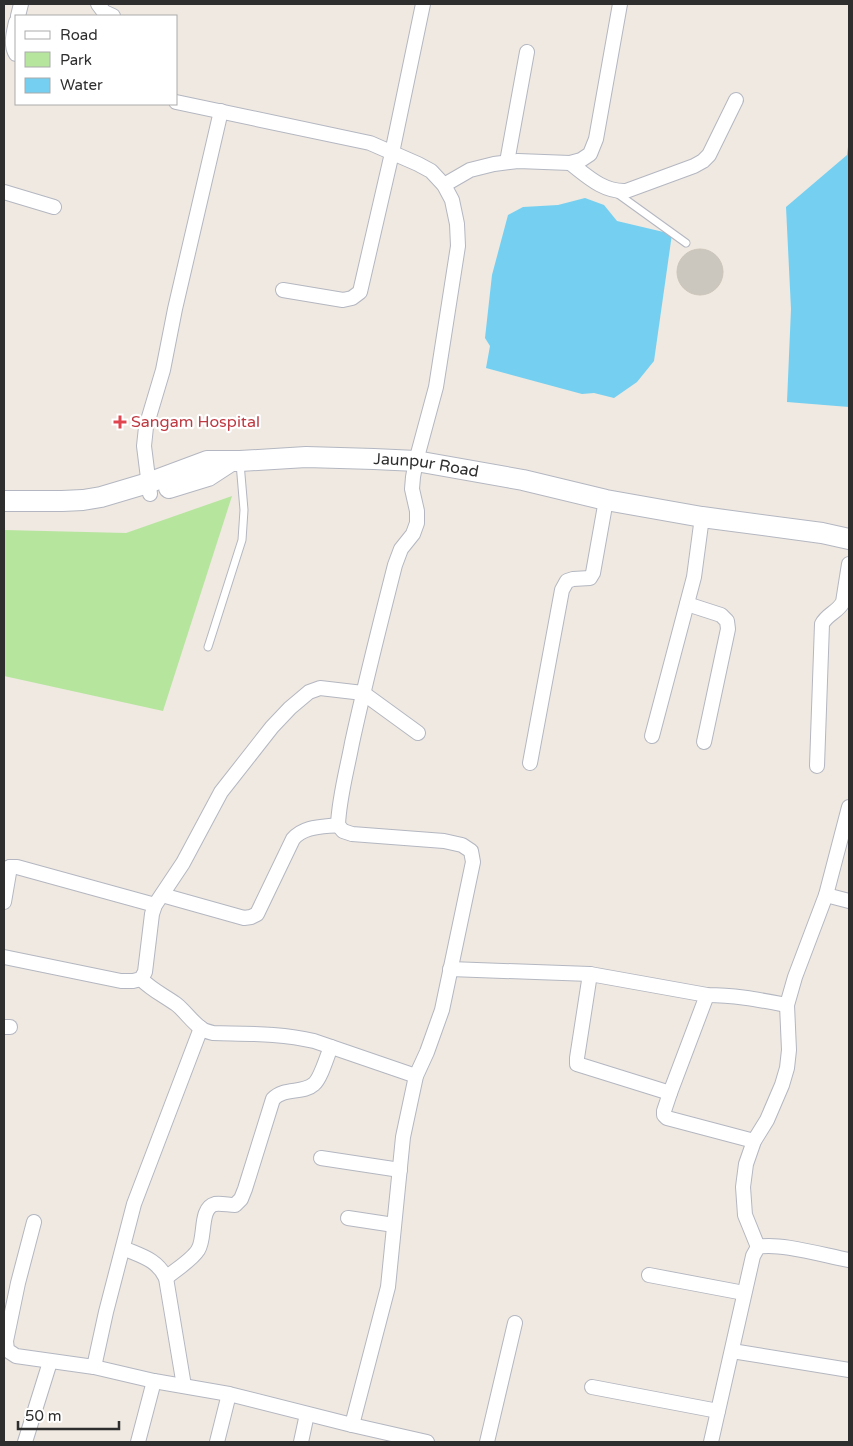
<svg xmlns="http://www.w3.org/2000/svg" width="853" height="1446" viewBox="0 0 853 1446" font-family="'Varela Round',sans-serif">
	<rect width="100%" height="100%" fill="#efe9e1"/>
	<!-- green -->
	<polygon fill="#b6e59e" points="232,496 163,711 4,676 4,530 126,533"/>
	<!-- water -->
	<g fill="#75cff0">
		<polygon points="849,139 849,407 787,402 791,309 786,207 847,155"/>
		<polygon points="585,198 604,205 617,221 672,234 654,361 637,382 614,398 594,393 582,394 486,368 490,346 485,338 492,275 508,215 523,207 558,205"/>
	</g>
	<!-- building -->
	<circle fill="#cbc7bf" stroke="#cbc5ba" cx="700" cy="272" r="23"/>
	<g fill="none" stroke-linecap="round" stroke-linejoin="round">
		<!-- lane casing -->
		<g stroke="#b4b7c1" stroke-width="9">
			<g id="lane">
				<polyline points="618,194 686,243"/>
				<polyline points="208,647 242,540 244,510 240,463"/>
			</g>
		</g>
		<!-- street casing -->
		<g stroke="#b4b7c1" stroke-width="16">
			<g id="street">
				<polyline points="98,4 104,12 113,16"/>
				<polyline points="18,16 21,4"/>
				<path d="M16,22C14,32 10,45 16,54"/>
				<path d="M176,102L370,143L418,164L431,171L444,185L452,200L457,224L458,246L436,387L416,461L413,477L412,489L417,511V523L413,534L401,549L395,565C380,624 365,683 352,743C347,770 339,798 338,825L343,831L352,834L444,841L462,845L471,851L473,862L442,1010L427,1052L416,1076L403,1137L388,1287L352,1425"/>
				<polyline points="507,162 527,52"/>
				<path d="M570,163C587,176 603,192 626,191L694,166L703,161L709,155L736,100"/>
				<polyline points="444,185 470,170 494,164 518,161 570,163 581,160 590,154 596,139 620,4"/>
				<polyline points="4,192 54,207"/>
				<polyline points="283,290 343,300 352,298 360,292 392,153 423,4"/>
				<polyline points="150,494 144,446 146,427 163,370 175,309 221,111"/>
				<polyline points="687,604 721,615 727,621 728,629 704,742"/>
				<polyline points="652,736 694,577 702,517"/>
				<polyline points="530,763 562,590 567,581 573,579 590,578 593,573 606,500"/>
				<path d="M817,766L822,624C827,614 838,612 843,602L849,564"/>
				<polyline points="4,870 10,867 17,867 155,905"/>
				<path d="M162,895L244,918L251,917L257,914L293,839C304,826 322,827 338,825"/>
				<polyline points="826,895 849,901"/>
				<polyline points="4,902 10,867"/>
				<polyline points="4,957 121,981 133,981 141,979 145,972 152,914 155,905 183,863 221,792 272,727 290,708 309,692 320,688 363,693 418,733"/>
				<polyline points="450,969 590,974 577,1058 577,1064 670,1093"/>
				<path d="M590,974L707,995C735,995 760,1000 787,1005"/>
				<path d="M141,979C152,990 163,995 176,1004C185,1011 192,1022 202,1029C205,1031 209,1032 213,1033C247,1034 281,1033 314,1041L416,1076"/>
				<polyline points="707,995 670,1093 664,1111 664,1115 667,1118 754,1141"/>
				<polyline points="4,1027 10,1027"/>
				<polyline points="321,1158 400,1170"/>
				<polyline points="348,1218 394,1225"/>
				<polyline points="34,1222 18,1283 6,1341 7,1350 16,1356 94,1367 154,1381 229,1394 352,1425 427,1442"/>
				<polyline points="758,1247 745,1215 743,1187 746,1164 754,1141 767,1120 782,1085 787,1068 789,1050 787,1005 795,977 826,895 849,807"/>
				<path d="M123,1248C141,1256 157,1259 166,1278L184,1386"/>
				<polyline points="649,1275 744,1293"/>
				<path d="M166,1278C175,1270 192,1260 198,1250C206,1238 199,1208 215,1204C221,1203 229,1205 235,1205L241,1199L245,1189L273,1099C284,1087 303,1094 314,1084C321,1078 327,1056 331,1047"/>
				<polyline points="732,1351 849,1370"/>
				<polyline points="94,1367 106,1312 134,1204 201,1028"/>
				<polyline points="592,1387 718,1411"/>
				<polyline points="25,1442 50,1362"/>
				<polyline points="138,1442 154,1381"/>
				<polyline points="217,1442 229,1394"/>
				<polyline points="301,1442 307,1414"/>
				<polyline points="487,1442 515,1323"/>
				<path d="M711,1442L753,1256L758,1247C779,1242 826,1256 849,1260"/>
			</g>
		</g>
		<!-- secondary casing -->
		<g stroke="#b4b7c1" stroke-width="22">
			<g id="secondary">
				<polyline points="169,488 208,476 231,461"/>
				<path id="s1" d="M4,501H62L83,500L101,497L148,483L207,461H240L306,457L374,459L416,461L523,480L606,500L702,517L822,533L849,539"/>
			</g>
		</g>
		<!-- lane -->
		<use href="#lane" stroke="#fff" stroke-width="7"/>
		<!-- street -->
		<use href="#street" stroke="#fff" stroke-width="14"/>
		<!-- secondary -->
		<use href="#secondary" stroke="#fff" stroke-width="20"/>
	</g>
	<!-- markers -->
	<path fill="#e0444e" stroke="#fff" stroke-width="2" d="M117.5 414.5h5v5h5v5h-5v5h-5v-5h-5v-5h5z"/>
	<g text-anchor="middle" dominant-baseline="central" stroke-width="4.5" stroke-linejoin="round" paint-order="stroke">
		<!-- health labels -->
		<g font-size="16" fill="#be3a42" stroke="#fff" text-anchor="start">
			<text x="131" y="422">Sangam Hospital</text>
		</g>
		<!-- street labels -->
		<g font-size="16" fill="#2e2e2e" stroke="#fff">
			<text stroke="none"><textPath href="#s1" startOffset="429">Jaunpur Road</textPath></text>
		</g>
	</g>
	<!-- border -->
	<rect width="853" height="1446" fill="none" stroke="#2e2e2e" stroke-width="10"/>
	<!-- legend -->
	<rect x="15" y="15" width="162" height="90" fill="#ffffff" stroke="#ababab"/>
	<rect x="25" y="31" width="25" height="8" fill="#ffffff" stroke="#ababab"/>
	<text x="60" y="40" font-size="15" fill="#2e2e2e">Road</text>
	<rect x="25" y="52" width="25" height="15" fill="#b6e59e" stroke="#ababab"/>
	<text x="60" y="65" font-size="15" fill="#2e2e2e">Park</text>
	<rect x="25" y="78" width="25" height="15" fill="#75cff0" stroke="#ababab"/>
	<text x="60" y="90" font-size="15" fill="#2e2e2e">Water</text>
	<!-- scale -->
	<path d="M18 1421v8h101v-8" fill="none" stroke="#2e2e2e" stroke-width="2.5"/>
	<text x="25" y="1421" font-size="15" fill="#2e2e2e" stroke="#ffffff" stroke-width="4" paint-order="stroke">50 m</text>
</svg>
